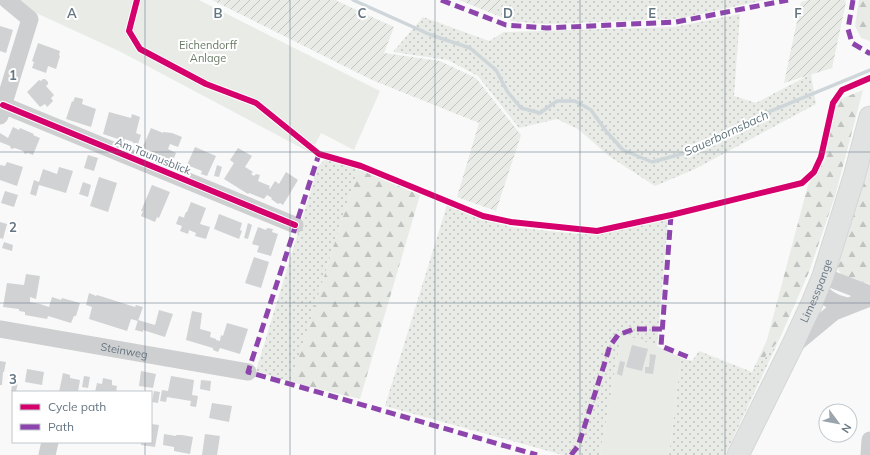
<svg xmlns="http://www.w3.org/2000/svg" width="870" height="455" viewBox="0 0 870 455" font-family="Mulish,sans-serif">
	<defs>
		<pattern id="grass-dots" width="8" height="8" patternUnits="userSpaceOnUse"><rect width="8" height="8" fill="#e8ebe6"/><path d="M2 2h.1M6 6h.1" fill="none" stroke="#c0c3c0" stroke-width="1.8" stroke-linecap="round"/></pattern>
		<pattern id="forest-firs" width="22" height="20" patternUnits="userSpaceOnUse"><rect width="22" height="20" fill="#e8ebe6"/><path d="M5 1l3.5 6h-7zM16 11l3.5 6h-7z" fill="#c0c3c0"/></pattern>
		<pattern id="garden-furrows" width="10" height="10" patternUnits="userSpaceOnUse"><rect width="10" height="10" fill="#e8ebe6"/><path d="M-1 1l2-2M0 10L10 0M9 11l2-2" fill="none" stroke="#c0c3c0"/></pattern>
	</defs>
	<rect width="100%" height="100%" fill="#f9f9f9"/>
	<!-- grass -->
	<g fill="url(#grass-dots)">
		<polygon points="500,0 765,0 676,19 544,24 511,21 496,15"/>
		<polygon points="740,14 734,96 756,103 811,74 816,104 695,169 655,186 609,156 578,129 557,119 519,128 478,76 448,60 393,52 423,17 489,41 504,32 674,27"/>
		<polygon points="325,159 358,169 291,382 256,371 318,167"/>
		<polygon points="447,205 511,227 578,234 598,234 668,218 657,346 627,336 620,343 600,455 563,455 385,406"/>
		<polygon points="779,340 725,455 669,455 681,358 692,361 699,351 752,372"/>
	</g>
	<!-- forest -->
	<g fill="url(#forest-firs)">
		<polygon points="859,0 870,0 870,41 861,38 855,26"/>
		<polygon points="863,90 835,196 809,272 779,340 752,372 767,340 808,185 825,160 833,113 838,100"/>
		<polygon points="870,155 870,284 843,277 836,266"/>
		<polygon points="358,169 420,195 360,399 291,382"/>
	</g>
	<!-- park -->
	<g fill="#e8ebe6">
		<polygon points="19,0 199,0 380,91 354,150 321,133 311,153 121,52 34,12"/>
		<polygon points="627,336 657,346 681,358 669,455 600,455 620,343"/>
	</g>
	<!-- garden -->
	<g fill="url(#garden-furrows)">
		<polygon points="212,0 335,0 394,27 384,53 440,61 476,78 521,135 496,211 457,197 479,123 372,80"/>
		<polygon points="459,0 500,0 496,15"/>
		<polygon points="808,0 845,0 846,2 832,68 784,83 801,2"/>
	</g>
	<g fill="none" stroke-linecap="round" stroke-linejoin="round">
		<!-- stream -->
		<polyline stroke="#ced6d9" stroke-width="3.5" points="353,0 431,35 470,48 496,70 507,91 521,108 540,113 557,101 575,101 591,110 606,131 623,150 652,162 685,153 754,118 870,70"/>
	</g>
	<!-- building -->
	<g fill="#d0d2d3">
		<polygon points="0,26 13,30 6,53 0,51"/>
		<polygon points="38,43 60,51 59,55 60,56 56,69 48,66 46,73 32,68 34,62 32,61"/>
		<polygon points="43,79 45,79 48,82 48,84 46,86 54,95 51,98 53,101 47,107 45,104 40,107 27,92 39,80 41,81"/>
		<polygon points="75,97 83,99 82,104 96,109 91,127 66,119 72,101 73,102"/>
		<polygon points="109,112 131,118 132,114 140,117 136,133 141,135 138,144 133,143 133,142 125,139 124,141 103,134"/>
		<polygon points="13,127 19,130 20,128 34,134 33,135 40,138 33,155 28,153 25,154 23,151 15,148 11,149 10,146 0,142 0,133 8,138"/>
		<polygon points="151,128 163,133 163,132 172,133 182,137 178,147 170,144 168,149 176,153 172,163 161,158 162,157 142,149"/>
		<polygon points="195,147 216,156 207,176 201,174 202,171 187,165"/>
		<polygon points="238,148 252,156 245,167 253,172 251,174 254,176 256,174 260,175 258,181 270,186 269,188 270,189 275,181 279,184 286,172 298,180 283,205 280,203 278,204 271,199 272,198 267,195 264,199 249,193 248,194 224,179 234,163 230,160"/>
		<polygon points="88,155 98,158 94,171 84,168"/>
		<polygon points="7,162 23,167 17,186 0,180 0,165 5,166"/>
		<polygon points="217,165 222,167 219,177 214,176"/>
		<polygon points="59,167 73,171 66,193 39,185 36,196 30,194 34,180 39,182 43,169 57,174"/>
		<polygon points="99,177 117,183 108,212 90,206"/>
		<polygon points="83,182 91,185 88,197 79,194"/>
		<polygon points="152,185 170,192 159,218 157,217 155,222 141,216 143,211 141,211"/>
		<polygon points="5,191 18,195 14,207 1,203"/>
		<polygon points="191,202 206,208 200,224 210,227 206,239 195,236 196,233 189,230 188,234 180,231 182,226 176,224 179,216 185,218 184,217 186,212 187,212"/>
		<polygon points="219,214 242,223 240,230 242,231 239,239 214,229"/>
		<polygon points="0,222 7,224 3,239 0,238"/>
		<polygon points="248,223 252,225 248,239 244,238"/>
		<polygon points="258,227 266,230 267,228 273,229 272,232 278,234 271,256 257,252 259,246 252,244"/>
		<polygon points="4,242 13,245 12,251 2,248"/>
		<polygon points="254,257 269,262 261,288 245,283"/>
		<polygon points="26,274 40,276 36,299 30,297 30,302 40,304 49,307 52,297 61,300 62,298 80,303 76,316 74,316 71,323 48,316 47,319 25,315 25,312 19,311 19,309 3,307 7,283 24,285"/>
		<polygon points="89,293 96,296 97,295 135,307 136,305 143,307 138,321 131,319 127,331 89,319 92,307 86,305"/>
		<polygon points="159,310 173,314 165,337 143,330 143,332 135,330 138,320 155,325"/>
		<polygon points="192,311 202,313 200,329 211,332 210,337 216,339 216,340 220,341 221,335 223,336 227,323 248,329 240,354 220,348 218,352 213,350 213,348 186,340"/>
		<polygon points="632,345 648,349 642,371 626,367"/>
		<polygon points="650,354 656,355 653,374 645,373 645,367 649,367"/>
		<polygon points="0,361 6,362 4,372 3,372 2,385 0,385"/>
		<polygon points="620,361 625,362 622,376 617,374"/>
		<polygon points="27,369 44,372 42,385 25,382"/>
		<polygon points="141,371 156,374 153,388 139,386"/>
		<polygon points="63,373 70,375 70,378 80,380 78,392 59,392"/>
		<polygon points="84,376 90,377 88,388 82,387"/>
		<polygon points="171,376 194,380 192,395 198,396 196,407 190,406 191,401 167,397 166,402 160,401 162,390 168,391"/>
		<polygon points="103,378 112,380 112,385 117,386 116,392 95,392 97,383 102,384"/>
		<polygon points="201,380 211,381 210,391 200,389"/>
		<polygon points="13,381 18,382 16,392 11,391"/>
		<polygon points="154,391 160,392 158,403 152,402"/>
		<polygon points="212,403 232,406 229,422 209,418"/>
		<polygon points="151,424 159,425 155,447 141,445 141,442 151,442"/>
		<polygon points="164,434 176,436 176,435 182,435 193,437 190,454 179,452 174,451 174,447 163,445"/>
		<polygon points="205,434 220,436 217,455 202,455"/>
	</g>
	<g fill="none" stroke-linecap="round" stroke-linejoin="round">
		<!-- major casing -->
		<g stroke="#d5d6d7" stroke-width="23">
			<g id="major">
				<path id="s2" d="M738,455L792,346L812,303L823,276L854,177L870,117"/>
			</g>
		</g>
		<!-- minor -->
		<g stroke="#cecfd0" stroke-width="17">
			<polyline points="3,105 295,225"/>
			<polyline points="0,116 30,19 7,0"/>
			<polyline points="823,276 870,294"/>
			<path d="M817,289C828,299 833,303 847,306"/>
			<path id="s1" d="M0,329L248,372"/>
			<polyline points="793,346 834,312 870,298"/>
			<polyline points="47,455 50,442"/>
			<polyline points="869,455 870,440"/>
		</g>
		<!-- major -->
		<use href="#major" stroke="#e1e2e2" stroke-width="21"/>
		<!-- quiet -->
		<g stroke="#8e44ad" stroke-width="5" stroke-dasharray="10 5" stroke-linecap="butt">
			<polyline points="441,0 506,25 547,28 676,22 788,0"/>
			<polyline points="853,0 848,29 852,43 869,53 870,53"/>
			<polyline points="321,155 319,154 248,372 537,455"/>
			<polyline points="671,215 661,346 688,357"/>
			<polyline points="571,455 578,446 584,428 610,346 618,335 634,329 662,329"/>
		</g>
		<!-- cycleway casing -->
		<g stroke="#fff" stroke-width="8">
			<g id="cycleway">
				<polyline points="137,0 129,31 140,49 206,84 256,103 319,154 361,166 483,216 511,222 597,231 671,215 802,183 814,172 821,157 833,103 842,90 870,78"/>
				<polyline points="3,105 295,225"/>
			</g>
		</g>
		<!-- cycleway -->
		<use href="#cycleway" stroke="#d6006c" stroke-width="6"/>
	</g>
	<!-- grid -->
	<path fill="none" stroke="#657683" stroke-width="1" stroke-opacity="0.55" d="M145,0V392M290,0V455M435,0V455M580,0V455M725,0V455M0,152H870M0,303H870M145,442V455"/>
	<g text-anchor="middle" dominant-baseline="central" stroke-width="4" stroke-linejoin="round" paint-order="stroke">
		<!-- park labels -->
		<g font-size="11" fill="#687a64" stroke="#fff">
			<text x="208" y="45">Eichendorff<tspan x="208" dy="13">Anlage</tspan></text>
		</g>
		<!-- street labels -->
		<g font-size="11" fill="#657683" stroke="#fff">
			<text transform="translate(153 156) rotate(22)">Am Taunusblick</text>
			<text stroke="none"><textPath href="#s2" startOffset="182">Limesspange</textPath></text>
			<text stroke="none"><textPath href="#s1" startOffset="126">Steinweg</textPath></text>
		</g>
		<!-- water labels -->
		<g font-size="12" font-style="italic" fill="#60757c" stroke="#fff">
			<text transform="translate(726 133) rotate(-25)">Sauerbornsbach</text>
		</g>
	</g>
	<g font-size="13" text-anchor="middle" font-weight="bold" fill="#657683" stroke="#fff" stroke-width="4" stroke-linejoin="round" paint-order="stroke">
		<text x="72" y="18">A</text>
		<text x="218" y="18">B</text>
		<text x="362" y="18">C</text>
		<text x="508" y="18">D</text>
		<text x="652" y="18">E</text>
		<text x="798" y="18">F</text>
		<text x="13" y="80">1</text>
		<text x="13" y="232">2</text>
		<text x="13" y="384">3</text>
	</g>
	<!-- legend -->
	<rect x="12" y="391" width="140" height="52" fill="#ffffff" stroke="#c1c8cd"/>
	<rect x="20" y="404" width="20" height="6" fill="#d6006c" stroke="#c1c8cd"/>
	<text x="48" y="411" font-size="12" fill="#657683">Cycle path</text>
	<rect x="20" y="424" width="20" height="6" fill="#8e44ad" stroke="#c1c8cd"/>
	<text x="48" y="431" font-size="12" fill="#657683">Path</text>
	<!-- north arrow -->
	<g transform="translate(838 423) rotate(122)"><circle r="19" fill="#ffffff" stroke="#c1c8cd"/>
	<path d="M0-3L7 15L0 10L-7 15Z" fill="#99a4ac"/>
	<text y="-6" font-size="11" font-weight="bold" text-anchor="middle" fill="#657683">N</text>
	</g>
</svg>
